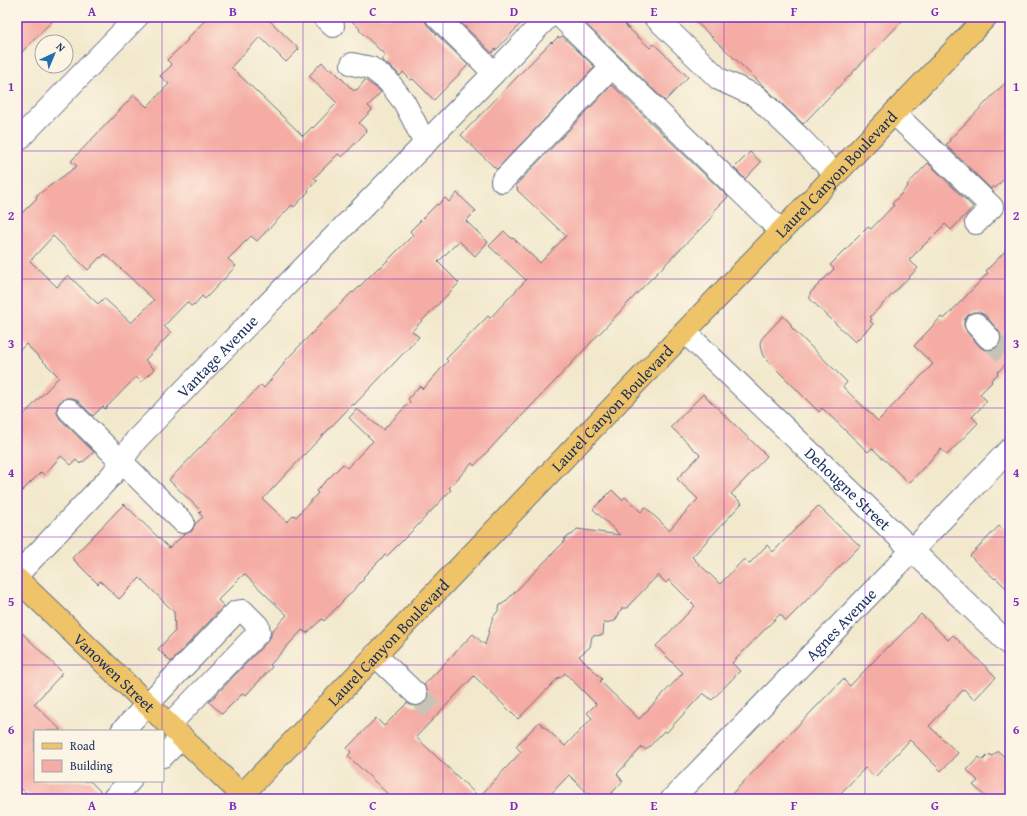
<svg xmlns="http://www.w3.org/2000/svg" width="1027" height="816" viewBox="0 0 1027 816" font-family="'Gentium Book Plus',serif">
	<rect width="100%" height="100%" fill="#fcf5e5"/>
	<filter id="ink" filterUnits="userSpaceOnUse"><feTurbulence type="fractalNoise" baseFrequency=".025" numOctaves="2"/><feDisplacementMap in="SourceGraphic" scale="8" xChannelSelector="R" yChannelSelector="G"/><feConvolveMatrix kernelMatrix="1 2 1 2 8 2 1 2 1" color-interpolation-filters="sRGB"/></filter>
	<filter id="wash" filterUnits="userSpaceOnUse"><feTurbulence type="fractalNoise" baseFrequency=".012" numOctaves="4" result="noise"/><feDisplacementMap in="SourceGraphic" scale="16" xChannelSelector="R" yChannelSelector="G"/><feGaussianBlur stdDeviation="0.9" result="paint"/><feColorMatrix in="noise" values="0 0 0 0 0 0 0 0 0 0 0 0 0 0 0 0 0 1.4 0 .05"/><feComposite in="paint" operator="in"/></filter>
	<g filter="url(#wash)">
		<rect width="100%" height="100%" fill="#f2e9cd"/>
		<g id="blocks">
			<!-- building -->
			<g fill="#f5aca4" fill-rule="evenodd">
				<polygon points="17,17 56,17 17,57"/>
				<path d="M208,17H266L299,49L286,62L260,37L231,67L303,136L312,127L313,128L337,103L309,76L322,62L329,70L331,68L354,91L356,89L357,90L365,80L379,90L381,92L368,106L372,110L359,123L367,131L342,157L338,154L314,178L317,180L308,190L309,191L294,207L292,205L257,241L251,236L228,259L236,266L205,299L202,296L194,305V304L191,306L187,302L164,326L171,333L145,360L154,369L141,382L136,377L105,409L103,406L93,416L78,401L72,398H66L60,402L57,407V413L60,419L94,452L82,463L81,462L80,464L76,460L71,465L61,456L44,475L41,472L17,496V422L59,377L26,344L17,353V218L37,198L36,196L77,166L71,161L134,95L147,107L169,84L160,76L172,65L167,60L188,40L187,39ZM53,236L88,270L100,257L101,258L105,254L154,300L131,323L104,298L98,304L68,275L57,287L30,261Z"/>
				<polygon points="348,17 425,17 425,21 428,26 468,65 434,100 413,79 411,80 403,72 400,76 396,71 381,60 385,55 359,30 360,29"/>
				<polygon points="455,17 527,17 496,50 495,49 492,53"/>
				<polygon points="580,17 633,17 625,25 650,48 654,44 688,77 665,101 580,18"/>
				<polygon points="691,17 906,17 803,124"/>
				<polygon points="562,36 595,67 497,169 495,168 461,135 551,42 552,43 558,37 560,38"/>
				<polygon points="1010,78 1010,173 995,188 993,186 991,189 946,145 950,141 949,140"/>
				<polygon points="612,85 728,197 712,213 713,215 712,217 644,286 555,381 513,425 513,424 474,466 472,463 449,488 451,490 417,526 387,556 385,555 363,577 364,579 324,621 322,619 307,633 302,630 270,665 272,667 246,695 243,693 222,714 209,702 268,641 271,636 271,632 287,615 244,574 218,600 224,606 171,662 158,649 175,631 174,612 140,578 119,599 100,581 98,584 72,558 124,504 169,548 185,534 192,531 195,524 203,517 199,513 201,511 169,480 261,385 264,388 284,364 283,363 352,292 353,293 379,267 380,268 413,235 410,231 437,204 438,205 445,198 449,202 457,193 476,211 466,221 488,242 475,256 459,241 438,262 459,283 412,331 419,337 354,405 353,404 301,458 263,499 287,522 294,515 296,517 318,493 316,491 343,464 347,468 373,441 349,418 357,409 383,430 410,402 408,399 420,386 423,389 448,361 446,359 488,316 490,318 526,280 489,246 504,231 512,239 513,238 540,263 566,236 517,190 518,189 515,186"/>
				<polygon points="750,152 761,162 745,179 734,168"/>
				<polygon points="928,163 973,207 951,230 945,224 909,260 918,268 870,317 872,319 870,321 873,324 855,342 810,299 810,293 834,269 830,265 868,227 871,229 894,205 892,204 908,186 907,185"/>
				<path d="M1010,246V359L997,373L998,374L991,380L992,382L980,394L987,401L972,417L978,423L947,455L941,449L909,483L872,448L868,452L822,408L819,412L763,356L761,350L760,343L762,338L783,316L791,324V327L847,382L843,387L878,421L933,364L914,346L941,317L944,319L988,273L986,271ZM973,312H979L985,315L998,330L1001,335V341L997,347L991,350H985L980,347L967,332L964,326V320L968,315Z"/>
				<path d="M703,394L767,456L731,494L742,503L692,557L720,584L744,559L749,564L767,545L773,552L818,506L860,546L786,621L780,614L732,663L740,671L712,700L703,693L666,733L664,731L646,750L642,747L617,774L621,779V780L623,781L606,799H594L569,775L546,799H393L348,756L351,752L347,748L376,718L384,726L407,703L413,706H419L425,703L428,697V691L424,685L473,634L485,645L493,617L498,611L500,605L504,603L564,542L565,538L573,534L577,529L620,535L593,509L612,490L622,500L625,497L641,512L645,507L669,530L698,499L677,479L700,455L671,427ZM658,575L666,583L669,580L695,606L656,646L683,673L639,719L600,681L602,679L579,656L590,647L592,636L603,635L604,623L615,621L622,608H628L630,604ZM565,673L596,704L587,713L592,718L565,746L539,722L516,746L521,752L479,797L416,737L474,676L518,719L559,677L560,678Z"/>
				<polygon points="999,526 1010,536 1010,592 996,578 995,579 970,556"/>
				<polygon points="921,614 948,640 953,635 996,677 974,700 964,689 929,726 958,753 941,771 910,740 875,777 865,768 835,799 727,799 843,679 850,686 888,646 889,647"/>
				<polygon points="17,628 62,672 60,674 61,675 34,704 62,731 35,731 35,781 90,781 102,793 101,796 101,799 32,799 17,784"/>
				<polygon points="998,751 1010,762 1010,799 988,799 973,785 978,781 967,770 979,757 983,760 988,755 989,756 990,754 992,756"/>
			</g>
		</g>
	</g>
	<g filter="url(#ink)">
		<use href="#blocks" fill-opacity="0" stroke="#667085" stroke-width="1"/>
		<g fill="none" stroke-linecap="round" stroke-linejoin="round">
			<!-- minor-tunnel -->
			<g stroke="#c7c4b7" stroke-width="22" stroke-dasharray="22 11" stroke-linecap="butt">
				<polyline points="989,338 1010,358"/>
				<polyline points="416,694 437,714"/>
			</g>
			<!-- minor casing -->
			<g stroke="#667085" stroke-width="24">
				<g id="minor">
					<polyline points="324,17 333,26"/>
					<polyline points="437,17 494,73 548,17"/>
					<polyline points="561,17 781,231"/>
					<polyline points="655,17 719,79 756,96 801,139 835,174"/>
					<polyline points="352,64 371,68 388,81 404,102 414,121 425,144"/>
					<polyline points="894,113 992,207 976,223"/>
					<polyline points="17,141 137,17"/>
					<polyline points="502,181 612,67"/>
					<polyline points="976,324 989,338"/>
					<path id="s1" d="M685,332L912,550L1010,645"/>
					<polyline points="69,410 183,522"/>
					<path id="s2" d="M17,575L112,475L136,440L223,350L494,73"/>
					<polyline points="375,655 416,694"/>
					<polyline points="122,731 236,612 243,611 258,626 259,632 169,725"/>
					<polyline points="163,756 182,737"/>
					<polyline points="113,799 130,781"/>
					<path id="s3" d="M672,799L1010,449"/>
				</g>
			</g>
			<!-- major casing -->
			<g stroke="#667085" stroke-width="24">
				<g id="major">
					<path id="s4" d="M17,579L246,799"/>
					<path id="s5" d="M238,799L986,17"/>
				</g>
			</g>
			<!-- minor -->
			<use href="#minor" stroke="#fff" stroke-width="22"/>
			<!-- major -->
			<use href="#major" stroke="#efc469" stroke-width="22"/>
		</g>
	</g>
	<!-- grid -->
	<path fill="none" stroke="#7b2cbf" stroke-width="1" stroke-opacity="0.55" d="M162,17V731M303,17V799M443,17V799M584,17V799M724,17V799M865,17V799M17,151H1010M17,279H1010M17,408H1010M17,537H1010M17,665H1010M162,781V799"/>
	<g text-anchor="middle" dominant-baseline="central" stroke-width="3" stroke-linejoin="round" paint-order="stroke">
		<!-- street labels -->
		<g font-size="16" fill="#1b2f5e" stroke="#fcf5e5">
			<text stroke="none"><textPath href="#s5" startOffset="865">Laurel Canyon Boulevard</textPath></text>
			<text stroke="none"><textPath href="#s2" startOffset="297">Vantage Avenue</textPath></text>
			<text stroke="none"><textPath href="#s5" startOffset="541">Laurel Canyon Boulevard</textPath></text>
			<text stroke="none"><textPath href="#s1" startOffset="226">Dehougne Street</textPath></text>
			<text stroke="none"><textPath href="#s3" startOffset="243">Agnes Avenue</textPath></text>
			<text stroke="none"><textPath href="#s5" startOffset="217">Laurel Canyon Boulevard</textPath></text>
			<text stroke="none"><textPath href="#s4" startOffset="135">Vanowen Street</textPath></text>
		</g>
	</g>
	<!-- margin -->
	<rect width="1027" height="816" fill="none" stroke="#fcf5e5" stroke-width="44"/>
	<!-- legend -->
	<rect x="34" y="730" width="130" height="52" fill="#fcf5e5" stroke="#a2a6af"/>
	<rect x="42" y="743" width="20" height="6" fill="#efc469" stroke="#a2a6af"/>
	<text x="70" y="750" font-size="12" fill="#1b2f5e">Road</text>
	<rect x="42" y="760" width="20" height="12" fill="#f5aca4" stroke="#a2a6af"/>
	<text x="70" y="770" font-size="12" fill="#1b2f5e">Building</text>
	<!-- north arrow -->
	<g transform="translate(54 54) rotate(44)"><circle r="19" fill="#fcf5e5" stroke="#a2a6af"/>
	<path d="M0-3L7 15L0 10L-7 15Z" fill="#1f6fb2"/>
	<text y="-6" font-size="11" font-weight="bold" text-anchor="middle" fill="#1b2f5e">N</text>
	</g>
	<rect x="22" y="22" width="983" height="772" fill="none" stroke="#7b2cbf" stroke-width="1.5"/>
	<g font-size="13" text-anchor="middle" font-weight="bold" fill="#7b2cbf">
		<text x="92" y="16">A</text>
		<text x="233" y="16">B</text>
		<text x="373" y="16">C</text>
		<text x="514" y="16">D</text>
		<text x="654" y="16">E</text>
		<text x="794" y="16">F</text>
		<text x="935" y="16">G</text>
		<text x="11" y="91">1</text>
		<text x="1016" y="91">1</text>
		<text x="11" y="220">2</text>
		<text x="1016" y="220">2</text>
		<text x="11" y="348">3</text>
		<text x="1016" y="348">3</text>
		<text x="11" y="477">4</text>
		<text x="1016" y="477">4</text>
		<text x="11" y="606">5</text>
		<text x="1016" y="606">5</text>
		<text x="11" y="734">6</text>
		<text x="1016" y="734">6</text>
		<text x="92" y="810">A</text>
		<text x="233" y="810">B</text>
		<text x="373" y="810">C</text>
		<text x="514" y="810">D</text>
		<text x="654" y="810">E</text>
		<text x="794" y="810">F</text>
		<text x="935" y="810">G</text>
	</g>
</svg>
